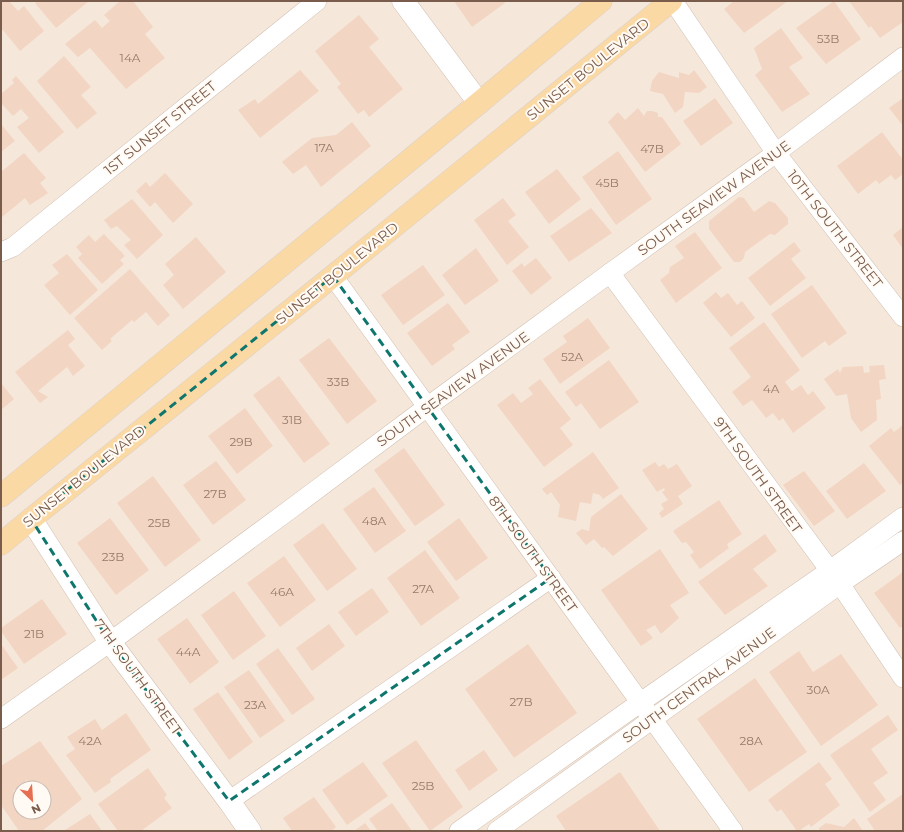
<svg xmlns="http://www.w3.org/2000/svg" width="904" height="832" viewBox="0 0 904 832" font-family="Montserrat,sans-serif">
	<rect width="100%" height="100%" fill="#fdf6ec"/>
	<!-- residential -->
	<path fill="#f5e8da" fill-rule="evenodd" d="M1,1H903V831H1ZM20,788H44V812H20Z"/>
	<!-- building -->
	<g fill="#f3d5c3" fill-rule="evenodd">
		<polygon points="1,1 9,1 18,11 24,6 44,31 20,51 3,30 1,31"/>
		<polygon points="38,1 89,1 56,28 35,3"/>
		<polygon points="120,1 133,1 153,27 145,34 165,58 126,89 90,48 78,57 65,44 95,20 102,28 110,21 104,15"/>
		<polygon points="454,1 504,1 505,3 472,27"/>
		<polygon points="734,1 788,1 744,33 724,9"/>
		<polygon points="834,1 861,39 826,64 796,28"/>
		<polygon points="849,1 903,1 903,22 880,38 871,26 869,28"/>
		<polygon points="359,15 379,39 369,47 403,89 369,117 364,110 358,114 337,87 341,84 315,51"/>
		<polygon points="781,28 803,58 789,67 810,94 782,112 755,75 762,69 754,48"/>
		<polygon points="64,56 91,87 81,95 97,113 77,129 37,81"/>
		<polygon points="300,70 319,91 260,138 238,110 255,99 258,104"/>
		<polygon points="694,70 707,87 699,93 685,92 683,107 675,113 663,94 650,91 652,81 659,72 679,78 679,72 689,75"/>
		<polygon points="16,76 64,132 39,153 17,127 29,118 21,109 13,116 1,103 1,94 14,83 12,80"/>
		<polygon points="715,98 733,123 701,146 683,121"/>
		<polygon points="903,98 903,126 889,108"/>
		<polygon points="638,108 644,116 647,111 652,111 658,113 658,117 662,117 681,144 645,172 608,122 618,112 625,120"/>
		<polygon points="352,122 371,146 321,187 306,165 293,174 282,162 312,138 336,135"/>
		<polygon points="1,124 15,141 1,152"/>
		<polygon points="882,132 903,160 903,174 895,180 891,175 879,184 876,180 858,194 837,166"/>
		<polygon points="618,151 652,199 616,225 582,177"/>
		<polygon points="24,153 46,178 40,183 48,193 30,205 25,198 2,217 1,215 1,172"/>
		<polygon points="557,169 581,199 549,224 525,192"/>
		<polygon points="165,173 193,204 173,223 155,202 150,207 136,191 146,182 150,187"/>
		<polygon points="739,197 744,198 754,212 769,201 775,203 788,218 788,224 775,235 770,234 745,252 744,258 740,262 734,262 709,229 709,221"/>
		<polygon points="503,198 516,215 508,221 529,247 507,265 474,220"/>
		<polygon points="132,199 163,235 137,259 124,245 131,240 117,226 111,229 104,220"/>
		<polygon points="591,208 612,233 569,262 550,236"/>
		<polygon points="903,227 903,249 893,235"/>
		<polygon points="695,232 722,268 676,303 660,280 669,273 670,267 684,258 675,246"/>
		<polygon points="104,234 125,256 120,260 124,264 102,284 78,258 82,254 76,247 89,235 95,242"/>
		<polygon points="196,237 226,272 183,309 163,285 174,275 165,264"/>
		<polygon points="794,242 801,251 791,259 806,278 770,306 748,278"/>
		<polygon points="476,248 499,281 465,305 442,275"/>
		<polygon points="67,254 98,290 70,315 44,285 59,273 52,265"/>
		<polygon points="536,258 552,278 531,295 512,271 522,263 524,267"/>
		<polygon points="423,265 445,295 403,325 381,295"/>
		<polygon points="130,269 170,315 158,326 146,312 134,322 132,320 110,339 112,341 102,350 74,318"/>
		<polygon points="812,285 847,333 829,346 825,341 802,358 771,314"/>
		<polygon points="716,292 721,298 728,293 737,305 742,301 755,318 731,337 703,303"/>
		<polygon points="448,303 470,332 452,345 455,349 432,366 407,333"/>
		<polygon points="588,318 610,348 560,384 543,359 567,342 563,336"/>
		<polygon points="764,322 800,370 785,382 792,391 801,385 808,395 813,391 826,408 793,433 783,418 779,421 773,413 766,418 752,400 743,406 732,392 751,377 729,348"/>
		<polygon points="68,330 75,339 68,345 85,366 73,376 67,367 38,391 48,397 40,403 15,372"/>
		<polygon points="329,338 377,401 347,424 299,360"/>
		<polygon points="609,360 639,402 600,429 581,403 576,407 565,392"/>
		<polygon points="884,365 886,379 879,380 881,399 876,400 877,420 861,432 851,418 847,394 836,396 824,379 838,369 840,373 843,367 863,366 864,373 870,372 869,366"/>
		<polygon points="279,376 330,444 304,463 253,395"/>
		<polygon points="540,379 571,419 560,428 573,445 544,467 497,405 513,393 521,403 533,394 528,388"/>
		<polygon points="1,383 14,399 1,410"/>
		<polygon points="245,408 273,446 237,474 208,436"/>
		<polygon points="903,425 903,483 900,485 869,446 891,428 894,432"/>
		<polygon points="404,448 445,505 415,526 374,470"/>
		<polygon points="593,452 619,488 603,499 600,495 593,493 591,504 580,502 576,521 558,517 560,505 551,492 547,495 542,489"/>
		<polygon points="216,461 246,500 213,525 183,485"/>
		<polygon points="655,462 659,467 664,464 668,469 677,464 692,486 678,496 683,504 662,518 659,513 664,509 661,504 668,500 662,492 665,490 664,488 657,492 642,470"/>
		<polygon points="864,463 886,491 847,519 826,491"/>
		<polygon points="804,471 835,511 814,526 783,485"/>
		<polygon points="153,476 201,540 165,567 117,503"/>
		<polygon points="374,487 406,531 375,553 343,509"/>
		<polygon points="621,494 648,529 613,556 604,547 602,548 594,539 586,545 576,533 582,529 589,531 591,517"/>
		<polygon points="719,500 742,534 727,544 729,548 700,569 690,555 694,552 686,542 682,543 673,531"/>
		<polygon points="110,518 149,570 116,595 77,543"/>
		<polygon points="459,518 488,558 456,581 427,542"/>
		<polygon points="323,523 357,569 327,591 293,545"/>
		<polygon points="765,534 777,551 753,569 768,586 725,615 698,582"/>
		<polygon points="660,549 689,593 670,605 679,618 661,634 655,625 646,630 653,638 641,646 601,590"/>
		<polygon points="425,550 460,598 421,626 387,578"/>
		<polygon points="284,556 316,600 280,627 247,583"/>
		<polygon points="903,572 903,626 900,628 874,593"/>
		<polygon points="372,588 389,612 356,636 338,612"/>
		<polygon points="234,591 266,636 233,660 201,615"/>
		<polygon points="42,599 67,634 24,664 1,631 1,628"/>
		<polygon points="187,618 219,662 190,684 157,639"/>
		<polygon points="329,624 345,646 312,671 296,648"/>
		<polygon points="1,644 18,668 1,680"/>
		<polygon points="528,644 577,713 514,758 465,689"/>
		<polygon points="278,648 315,699 292,715 256,664"/>
		<polygon points="799,651 813,672 841,654 878,705 821,746 769,672"/>
		<polygon points="249,670 285,721 260,738 224,687"/>
		<polygon points="755,678 807,752 749,792 697,719"/>
		<polygon points="218,692 253,742 229,760 193,709"/>
		<polygon points="126,713 151,750 110,779 111,782 95,793 66,755 75,749 67,737 95,719 102,730"/>
		<polygon points="888,715 898,730 871,749 888,773 873,783 886,800 870,812 830,755"/>
		<polygon points="416,740 463,807 430,831 382,763"/>
		<path d="M40,741L82,799L42,831H19L1,805V766ZM27,780L33,788H44V812H20V801L13,791Z"/>
		<polygon points="484,750 498,770 469,791 455,770"/>
		<polygon points="363,762 388,796 347,825 322,790"/>
		<polygon points="819,762 832,779 825,784 840,805 811,827 809,824 799,831 797,831 781,809 777,812 768,800"/>
		<polygon points="148,768 167,795 164,798 172,808 141,831 118,831 98,804"/>
		<polygon points="620,772 660,831 566,831 556,816"/>
		<polygon points="903,794 903,831 875,831 867,819"/>
		<polygon points="314,797 336,827 331,831 292,831 283,818"/>
		<polygon points="392,803 412,831 378,831 369,819"/>
		<polygon points="90,814 102,831 64,831 65,830"/>
		<polygon points="854,818 863,831 819,831 819,828 826,823 844,827"/>
		<polygon points="365,823 371,831 354,831"/>
	</g>
	<g fill="none" stroke-linecap="round" stroke-linejoin="round">
		<!-- minor casing -->
		<g stroke="#d1beb0" stroke-width="20">
			<g id="minor">
				<polyline points="673,1 776,153 903,317"/>
				<polyline points="1,252 13,247 317,1"/>
				<polyline points="610,273 840,584 903,678"/>
				<polyline points="333,276 733,831"/>
				<polyline points="1,719 110,642 296,505 427,407 610,273 776,153 903,57"/>
				<polyline points="229,801 551,578"/>
				<polyline points="459,831 641,702 829,571 903,517"/>
				<polyline points="497,831 840,584 903,541"/>
			</g>
		</g>
		<!-- tertiary casing -->
		<g stroke="#d1beb0" stroke-width="23">
			<g id="tertiary">
				<polyline points="403,1 479,103"/>
				<polyline points="31,519 110,642 229,801 250,831"/>
			</g>
		</g>
		<!-- primary casing -->
		<g stroke="#dad1cd" stroke-width="23">
			<g id="primary">
				<polyline points="1,496 479,103 601,1"/>
				<polyline points="1,544 31,519 333,276 671,1"/>
			</g>
		</g>
		<!-- minor -->
		<use href="#minor" stroke="#fff" stroke-width="19"/>
		<!-- tertiary -->
		<use href="#tertiary" stroke="#fff" stroke-width="22"/>
		<!-- primary -->
		<use href="#primary" stroke="#fbd9a5" stroke-width="22"/>
	</g>
	<!-- marked area -->
	<path fill="none" stroke="#0f766e" stroke-width="3" stroke-dasharray="8 5" stroke-linejoin="round" d="M333,276L551,578L229,801L110,642L31,519Z"/>
	<g text-anchor="middle" dominant-baseline="central" stroke-width="4" stroke-linejoin="round" paint-order="stroke">
		<!-- number labels -->
		<g font-size="12" fill="#987a6a">
			<text x="828" y="38">53B</text>
			<text x="130" y="57">14A</text>
			<text x="324" y="147">17A</text>
			<text x="652" y="148">47B</text>
			<text x="607" y="182">45B</text>
			<text x="572" y="356">52A</text>
			<text x="338" y="381">33B</text>
			<text x="771" y="388">4A</text>
			<text x="292" y="419">31B</text>
			<text x="241" y="441">29B</text>
			<text x="215" y="493">27B</text>
			<text x="374" y="520">48A</text>
			<text x="159" y="522">25B</text>
			<text x="113" y="556">23B</text>
			<text x="423" y="588">27A</text>
			<text x="282" y="591">46A</text>
			<text x="34" y="633">21B</text>
			<text x="188" y="651">44A</text>
			<text x="818" y="689">30A</text>
			<text x="521" y="701">27B</text>
			<text x="255" y="704">23A</text>
			<text x="90" y="740">42A</text>
			<text x="751" y="740">28A</text>
			<text x="423" y="785">25B</text>
		</g>
		<!-- street labels -->
		<g font-size="14" fill="#7a5c4d" stroke="#fffaf3">
			<text transform="translate(588 69) rotate(-39)">SUNSET BOULEVARD</text>
			<text transform="translate(160 128) rotate(-39)">1ST SUNSET STREET</text>
			<text transform="translate(714 198) rotate(-36)">SOUTH SEAVIEW AVENUE</text>
			<text transform="translate(835 229) rotate(52)">10TH SOUTH STREET</text>
			<text transform="translate(337 273) rotate(-39)">SUNSET BOULEVARD</text>
			<text transform="translate(453 389) rotate(-36)">SOUTH SEAVIEW AVENUE</text>
			<text transform="translate(758 475) rotate(54)">9TH SOUTH STREET</text>
			<text transform="translate(84 476) rotate(-39)">SUNSET BOULEVARD</text>
			<text transform="translate(533 554) rotate(54)">8TH SOUTH STREET</text>
			<text transform="translate(138 677) rotate(54)">7TH SOUTH STREET</text>
			<text transform="translate(699 685) rotate(-36)">SOUTH CENTRAL AVENUE</text>
		</g>
	</g>
	<!-- border -->
	<rect width="904" height="832" fill="none" stroke="#7a5c4d" stroke-width="4"/>
	<!-- north arrow -->
	<g transform="translate(32 800) rotate(155)"><circle r="19" fill="#fffaf3" stroke="#cabbb1"/>
	<path d="M0-3L7 15L0 10L-7 15Z" fill="#e76f51"/>
	<text y="-6" font-size="11" font-weight="bold" text-anchor="middle" fill="#7a5c4d">N</text>
	</g>
</svg>
